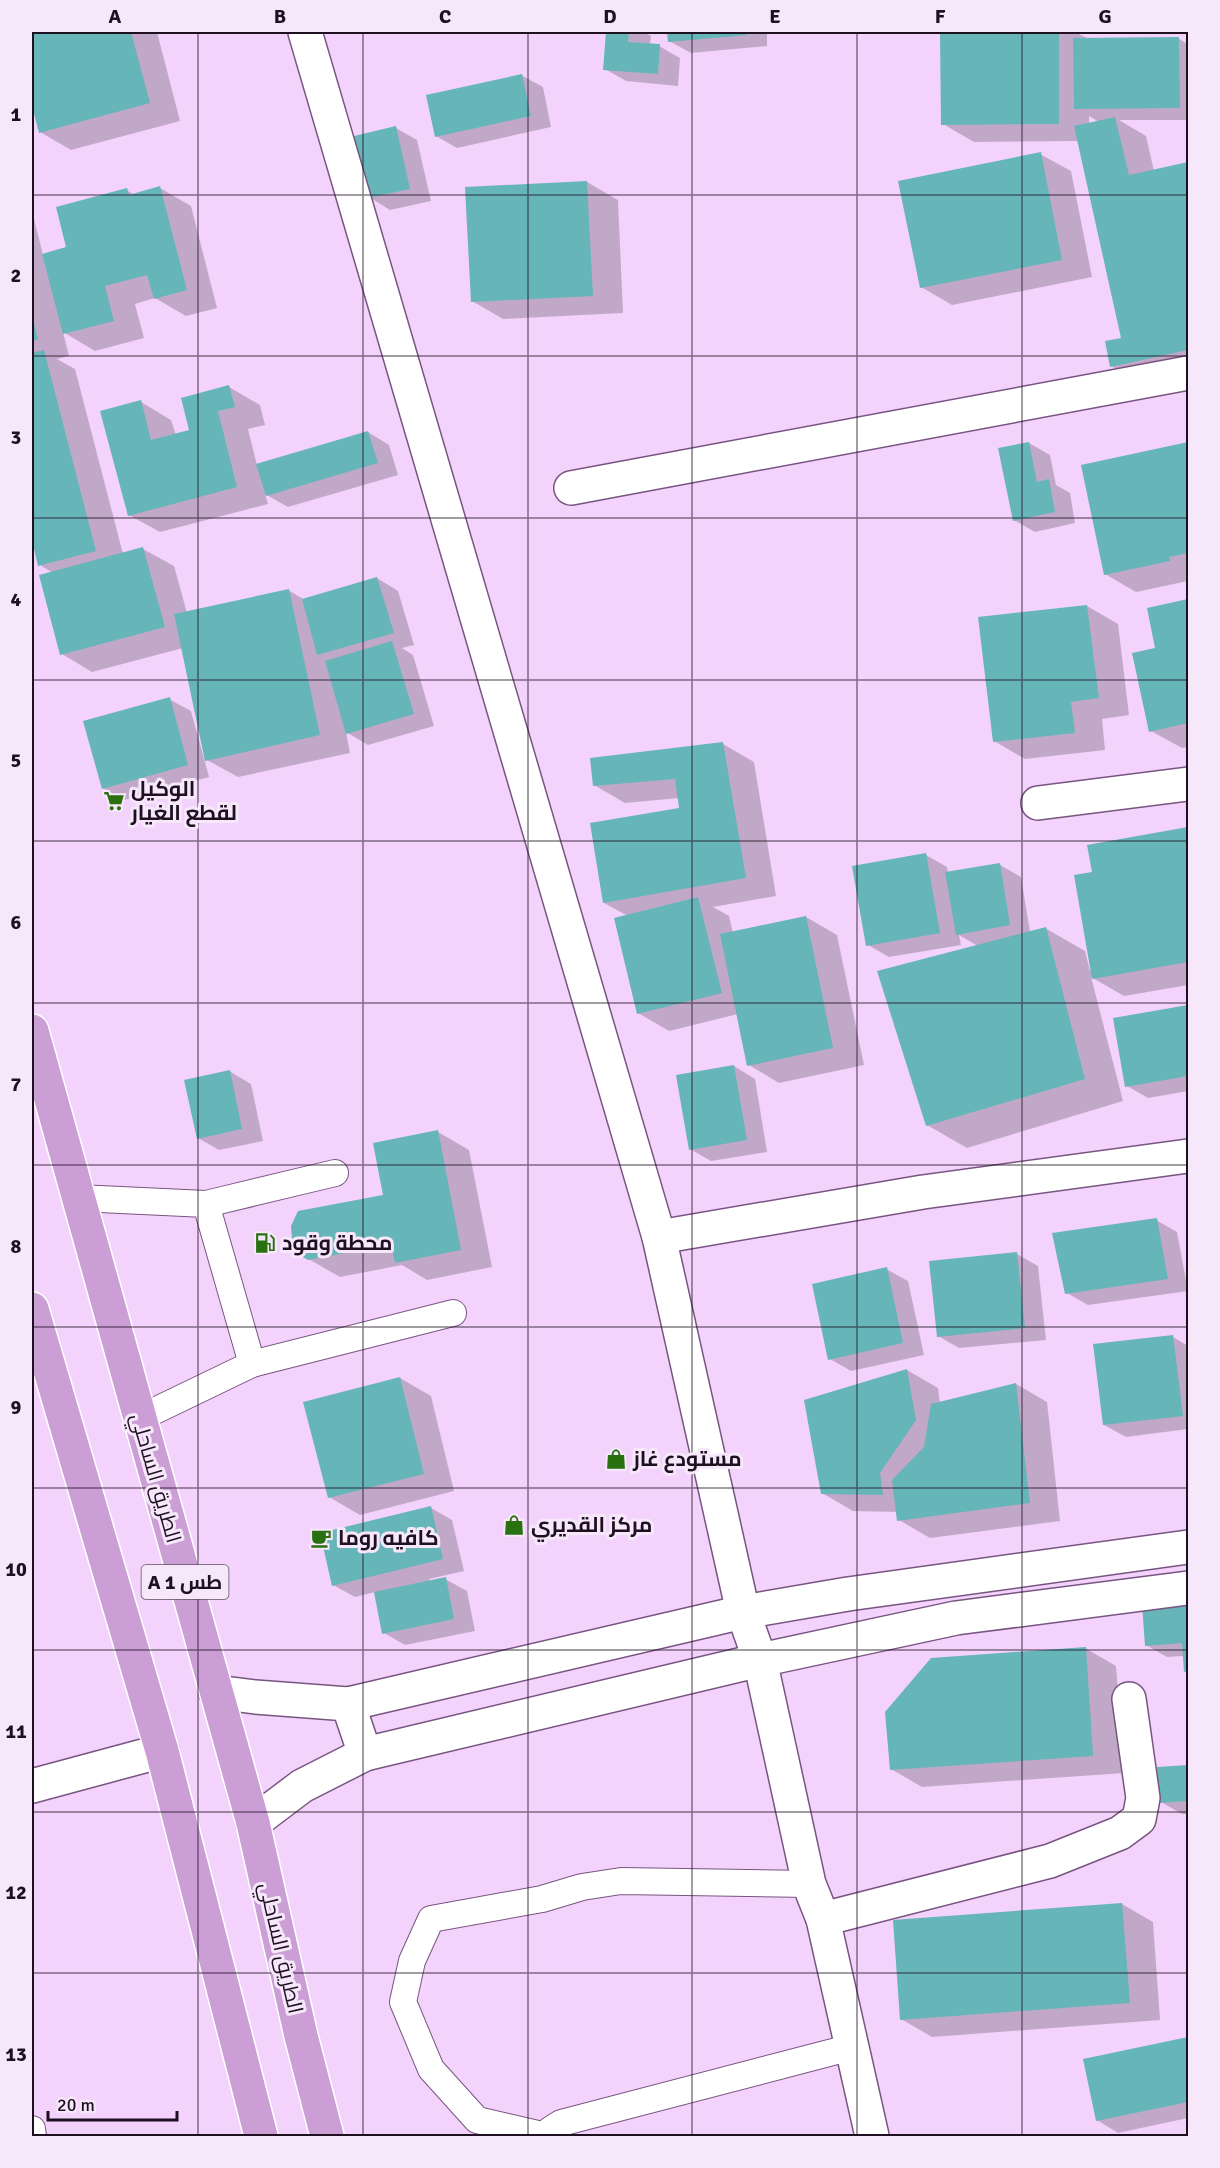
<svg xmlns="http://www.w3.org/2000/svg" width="1220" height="2168" viewBox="0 0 1220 2168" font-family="Signika,Cairo,sans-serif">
	<rect width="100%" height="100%" fill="#f3d3fb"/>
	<!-- shadow -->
	<g fill="#0003" fill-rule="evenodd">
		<polygon points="32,32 157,32 180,121 71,150 40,132 32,100"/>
		<polygon points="608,32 644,32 651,36 650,45 659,46 680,58 678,86 626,81 605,69"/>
		<polygon points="668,32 767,32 767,46 691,53 669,41"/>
		<path d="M942,32H1075L1089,39H1179L1188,44V120H1119L1146,136L1154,171L1188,163V373L1142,383L1111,366L1123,339L1079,141L974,142L943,124ZM1089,116L1099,122L1089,124Z"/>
		<polygon points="521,75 543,87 551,127 457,148 436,136"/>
		<polygon points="396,128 417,140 431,201 390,210 369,197"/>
		<polygon points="1040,154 1071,171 1092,277 952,305 921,287"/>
		<polygon points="587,182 618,200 623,313 503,319 472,301"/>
		<polygon points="160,188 191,206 217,308 186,316 155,298 135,304 144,338 95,351 63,332 69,356 57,359 75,369 123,554 143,549 174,566 187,613 288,590 305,600 377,578 398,591 414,645 402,648 413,655 434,726 368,745 346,732 350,753 238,777 207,760 183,648 92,672 62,654 53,573 40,565 32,534 32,211 43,255 68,248 126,190 135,195"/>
		<polygon points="229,387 260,405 265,425 248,429 257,465 368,432 389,445 398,475 288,507 265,494 268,504 160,532 129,515 141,402 171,420 176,435 191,431"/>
		<polygon points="1029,443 1050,455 1056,485 1070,493 1075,523 1035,532 1014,520"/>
		<polygon points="1188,444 1188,581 1136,592 1105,574 1083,466"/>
		<polygon points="1188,600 1188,747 1182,748 1151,731 1156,649 1148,609"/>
		<polygon points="1087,606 1118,624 1129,715 1102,719 1105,750 1025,759 994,741"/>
		<polygon points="169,699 191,711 209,777 124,800 103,788"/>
		<polygon points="723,744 754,762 776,896 713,907 729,916 733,933 806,917 837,935 864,1065 779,1083 749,1065 738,1014 669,1031 638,1013 628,916 604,903 681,809 679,798 625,803 594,785"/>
		<polygon points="1188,829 1188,985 1124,996 1091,977 1123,1101 967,1148 927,1125 978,946 959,935 961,945 889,957 868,945 926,855 947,867 948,873 1000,865 1021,877 1030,932 1045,928 1085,951 1090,971 1092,970 1094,874 1089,846"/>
		<polygon points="1188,1007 1188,1091 1148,1098 1127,1086 1115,1020"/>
		<polygon points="734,1066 755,1079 767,1152 711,1161 690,1149"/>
		<polygon points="229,1071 251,1084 263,1141 219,1150 198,1138"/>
		<polygon points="438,1132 469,1150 492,1267 427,1280 402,1265 340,1277 298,1253 384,1196"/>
		<polygon points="1156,1220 1177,1232 1188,1291 1088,1305 1067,1293"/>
		<polygon points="1017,1254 1038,1266 1046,1340 959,1348 938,1336"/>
		<polygon points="886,1269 908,1281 924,1355 851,1371 830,1359"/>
		<polygon points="1173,1337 1188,1346 1188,1429 1126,1437 1104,1425"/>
		<polygon points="907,1370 938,1388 940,1404 1016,1384 1047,1402 1060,1521 930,1538 899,1520 898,1512 853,1511 822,1493"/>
		<polygon points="400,1378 431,1396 454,1491 360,1515 329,1497"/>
		<polygon points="431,1508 452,1520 464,1571 429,1579 430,1582 445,1579 467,1591 475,1631 405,1645 384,1633 375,1592 355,1597 333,1585"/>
		<polygon points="1188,1602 1188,1672 1186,1671 1184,1656 1167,1657 1146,1645"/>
		<polygon points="1085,1648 1116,1666 1124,1773 922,1787 891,1769"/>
		<polygon points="1188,1766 1188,1814 1182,1814 1161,1802 1158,1768"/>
		<polygon points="1122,1904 1153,1922 1160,2020 932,2037 901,2019"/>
		<polygon points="1188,2038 1188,2118 1118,2133 1097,2120 1085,2060"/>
	</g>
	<!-- building -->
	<g fill="#65b5b9">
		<polygon points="32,32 131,32 150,103 39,133 32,106"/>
		<polygon points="606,32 629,32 628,42 660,44 658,74 603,70"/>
		<polygon points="667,32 747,32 747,35 668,42"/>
		<polygon points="940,32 1059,32 1059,124 941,125"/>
		<polygon points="1179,37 1180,108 1074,109 1073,38"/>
		<polygon points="522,74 531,116 435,137 426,95"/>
		<polygon points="1115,117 1129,175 1188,162 1188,350 1110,367 1105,341 1121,338 1074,126"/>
		<polygon points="396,126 410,189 367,198 354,136"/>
		<polygon points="1041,152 1062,260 920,288 898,181"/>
		<polygon points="587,181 593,296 471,302 465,187"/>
		<polygon points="160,186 187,290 154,299 147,275 105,286 114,321 63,334 42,254 66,247 56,207 127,188 129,195"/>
		<polygon points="32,315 38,339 32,341"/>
		<polygon points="44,350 96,551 38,566 32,540 32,353"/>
		<polygon points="229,385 235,407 218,411 237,487 128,516 100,411 141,400 151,440 189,430 181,398"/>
		<polygon points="368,431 378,463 266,496 256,464"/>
		<polygon points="1029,442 1037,482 1049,479 1055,512 1013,521 998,448"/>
		<polygon points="1188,442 1188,553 1169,557 1170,561 1104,575 1081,465"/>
		<polygon points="143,547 165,627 60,655 39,575"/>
		<polygon points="377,577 394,633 317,655 302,599"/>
		<polygon points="289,589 320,735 205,761 174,614"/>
		<polygon points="1188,599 1188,723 1149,732 1132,653 1155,648 1147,608"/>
		<polygon points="1087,605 1099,698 1071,702 1075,733 993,742 978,617"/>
		<polygon points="392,641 414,714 346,734 325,661"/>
		<polygon points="170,697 188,765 102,789 83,721"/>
		<polygon points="723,742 746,878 603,903 590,823 679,808 675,779 593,786 590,758"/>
		<polygon points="1188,827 1188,962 1092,979 1074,875 1092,872 1087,845"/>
		<polygon points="926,853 940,933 866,946 852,866"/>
		<polygon points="1000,863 1010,925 956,935 945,872"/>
		<polygon points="698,897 722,993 637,1014 614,918"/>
		<polygon points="806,916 833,1048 747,1066 720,934"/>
		<polygon points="1046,927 1085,1079 926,1126 877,971"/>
		<polygon points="1188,1005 1188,1076 1125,1087 1113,1018"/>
		<polygon points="734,1065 747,1140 689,1150 676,1075"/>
		<polygon points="230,1070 242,1129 197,1139 184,1080"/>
		<polygon points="438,1130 461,1250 395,1263 391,1244 308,1260 297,1254 292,1239 291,1226 298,1211 383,1195 373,1143"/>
		<polygon points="1157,1218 1168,1279 1065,1294 1052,1233"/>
		<polygon points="1017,1252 1025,1328 937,1337 929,1261"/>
		<polygon points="887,1267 903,1343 828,1360 812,1284"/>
		<polygon points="1173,1335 1183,1416 1103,1425 1093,1344"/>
		<polygon points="907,1369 916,1420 880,1473 883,1495 821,1494 804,1400"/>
		<polygon points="400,1377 424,1474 328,1498 303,1402"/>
		<polygon points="1016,1383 1030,1503 897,1521 892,1480 924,1447 931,1404"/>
		<polygon points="431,1506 443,1559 332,1586 320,1533"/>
		<polygon points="446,1577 454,1619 382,1634 374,1592"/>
		<polygon points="1188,1600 1188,1671 1184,1672 1182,1643 1145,1646 1142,1604"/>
		<polygon points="1086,1647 1093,1756 890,1770 885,1712 931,1658"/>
		<polygon points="1188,1765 1188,1801 1159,1803 1157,1767"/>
		<polygon points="1122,1903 1130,2003 900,2020 893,1920"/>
		<polygon points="1188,2037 1188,2102 1096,2121 1083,2059"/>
	</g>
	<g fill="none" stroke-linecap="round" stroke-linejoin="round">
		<!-- service casing -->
		<g stroke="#785581" stroke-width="28">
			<g id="service">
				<polyline points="78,1198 206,1204 252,1364"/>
				<polyline points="206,1204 335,1173"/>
				<polyline points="140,1418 252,1364 453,1313"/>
				<polyline points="32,2129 33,2136"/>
				<polyline points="546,2136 477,2120 431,2069 403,2002 412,1961 431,1919 542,1899 582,1887 621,1881 809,1884"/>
				<polyline points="546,2136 550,2130 561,2123 852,2047"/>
			</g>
		</g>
		<!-- minor casing -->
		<g stroke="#785581" stroke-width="36">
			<g id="minor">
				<polyline points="305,32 659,1237 743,1612 760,1660 809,1884 823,1919 872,2136"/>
				<polyline points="571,488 1188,373"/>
				<polyline points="1038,803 1188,784"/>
				<polyline points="659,1237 923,1192 1188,1156"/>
				<polyline points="32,1786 162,1751"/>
				<polyline points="823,1919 1050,1861 1120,1833 1139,1819 1143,1798 1129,1699"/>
			</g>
		</g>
		<!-- tertiary casing -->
		<g stroke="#785581" stroke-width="36">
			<g id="tertiary">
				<polyline points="216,1692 255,1697 348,1704 743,1612 848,1594 1188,1547"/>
				<polyline points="348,1704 365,1754"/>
				<polyline points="253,1823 302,1786 365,1754 760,1660 956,1618 1188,1588"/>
			</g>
		</g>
		<!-- trunk casing -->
		<g stroke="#fff" stroke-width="36">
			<g id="trunk">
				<polyline points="32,1031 253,1823 301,2036 327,2136"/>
				<polyline points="32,1309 162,1751 261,2136"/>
			</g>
		</g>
		<!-- service -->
		<use href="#service" stroke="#fff" stroke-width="26"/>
		<!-- minor -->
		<use href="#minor" stroke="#fff" stroke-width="33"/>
		<!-- tertiary -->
		<use href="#tertiary" stroke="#fff" stroke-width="33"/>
		<!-- trunk -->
		<use href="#trunk" stroke="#cb9fd6" stroke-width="33"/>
	</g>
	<!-- grid -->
	<path fill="none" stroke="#1e1021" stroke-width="1.5" stroke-opacity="0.55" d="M198,32V2136M363,32V2136M528,32V2136M692,32V2136M857,32V2136M1022,32V2136M32,195H1188M32,356H1188M32,518H1188M32,680H1188M32,841H1188M32,1003H1188M32,1165H1188M32,1327H1188M32,1488H1188M32,1650H1188M32,1812H1188M32,1973H1188"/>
	<!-- icons -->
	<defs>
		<g id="supermarket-bare" transform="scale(1.62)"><path d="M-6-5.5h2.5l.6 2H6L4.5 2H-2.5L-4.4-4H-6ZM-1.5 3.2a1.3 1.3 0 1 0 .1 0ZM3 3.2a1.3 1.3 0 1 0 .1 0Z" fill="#297010" stroke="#f7e7fb" stroke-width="2.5" paint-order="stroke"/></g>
		<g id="fuel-bare" transform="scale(1.62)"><path d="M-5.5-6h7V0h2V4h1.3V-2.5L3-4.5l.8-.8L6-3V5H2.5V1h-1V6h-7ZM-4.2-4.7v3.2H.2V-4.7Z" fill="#297010" stroke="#f7e7fb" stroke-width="2.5" paint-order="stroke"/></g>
		<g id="shop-bare" transform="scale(1.62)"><path d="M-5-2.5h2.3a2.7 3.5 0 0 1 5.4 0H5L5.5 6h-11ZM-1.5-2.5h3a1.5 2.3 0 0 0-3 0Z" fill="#297010" stroke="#f7e7fb" stroke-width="2.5" paint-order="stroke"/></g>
		<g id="cafe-bare" transform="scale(1.62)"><path d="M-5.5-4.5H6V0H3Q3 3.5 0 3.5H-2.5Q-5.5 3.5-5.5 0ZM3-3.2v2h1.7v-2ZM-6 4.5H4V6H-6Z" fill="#297010" stroke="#f7e7fb" stroke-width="2.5" paint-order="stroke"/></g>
	</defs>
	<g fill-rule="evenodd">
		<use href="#supermarket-bare" x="114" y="801"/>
		<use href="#fuel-bare" x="265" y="1243"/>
		<use href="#shop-bare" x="616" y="1459"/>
		<use href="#shop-bare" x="514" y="1525"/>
		<use href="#cafe-bare" x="321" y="1538"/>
	</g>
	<g text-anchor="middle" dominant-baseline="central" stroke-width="6" stroke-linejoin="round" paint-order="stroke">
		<!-- shield labels -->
		<rect fill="#f7e7fb" stroke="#5f5062" stroke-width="1.5" x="141.5" y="1565" width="87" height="34" rx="4.5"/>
		<g font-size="20" font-weight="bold" fill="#1e1021">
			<text x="185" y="1582">A 1 طس</text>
		</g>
		<!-- poi labels -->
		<g font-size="21" font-weight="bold" fill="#1e1021" stroke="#f7e7fb" text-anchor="start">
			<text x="131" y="789">الوكيل<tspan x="131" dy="24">لقطع الغيار</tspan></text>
			<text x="282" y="1243">محطة وقود</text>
			<text x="633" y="1459">مستودع غاز</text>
			<text x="531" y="1525">مركز القديري</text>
			<text x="338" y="1538">كافيه روما</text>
		</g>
		<!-- street labels -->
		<g font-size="21" fill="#1e1021" stroke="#f7e7fb">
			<text transform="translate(156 1478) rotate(74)">الطريق الساحلي</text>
			<text transform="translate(281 1948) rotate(77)">الطريق الساحلي</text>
		</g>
	</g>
	<!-- border -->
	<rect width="1220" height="2168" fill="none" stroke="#f7e7fb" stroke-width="66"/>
	<!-- scale -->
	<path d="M48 2111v9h129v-9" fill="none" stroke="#1e1021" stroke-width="3"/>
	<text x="57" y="2111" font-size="18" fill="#1e1021" stroke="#f7e7fb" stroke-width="4.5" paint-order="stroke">20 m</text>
	<rect x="33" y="33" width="1154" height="2102" fill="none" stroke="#1e1021" stroke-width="2"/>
	<g font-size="20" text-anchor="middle" font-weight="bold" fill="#1e1021">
		<text x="115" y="23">A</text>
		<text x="280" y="23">B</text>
		<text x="445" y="23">C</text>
		<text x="610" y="23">D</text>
		<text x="775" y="23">E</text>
		<text x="940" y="23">F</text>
		<text x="1105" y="23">G</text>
		<text x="16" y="121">1</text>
		<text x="16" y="282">2</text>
		<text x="16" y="444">3</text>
		<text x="16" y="606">4</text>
		<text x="16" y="767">5</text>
		<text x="16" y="929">6</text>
		<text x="16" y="1091">7</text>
		<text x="16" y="1253">8</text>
		<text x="16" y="1414">9</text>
		<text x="16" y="1576">10</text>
		<text x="16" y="1738">11</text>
		<text x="16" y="1899">12</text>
		<text x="16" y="2061">13</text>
	</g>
</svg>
